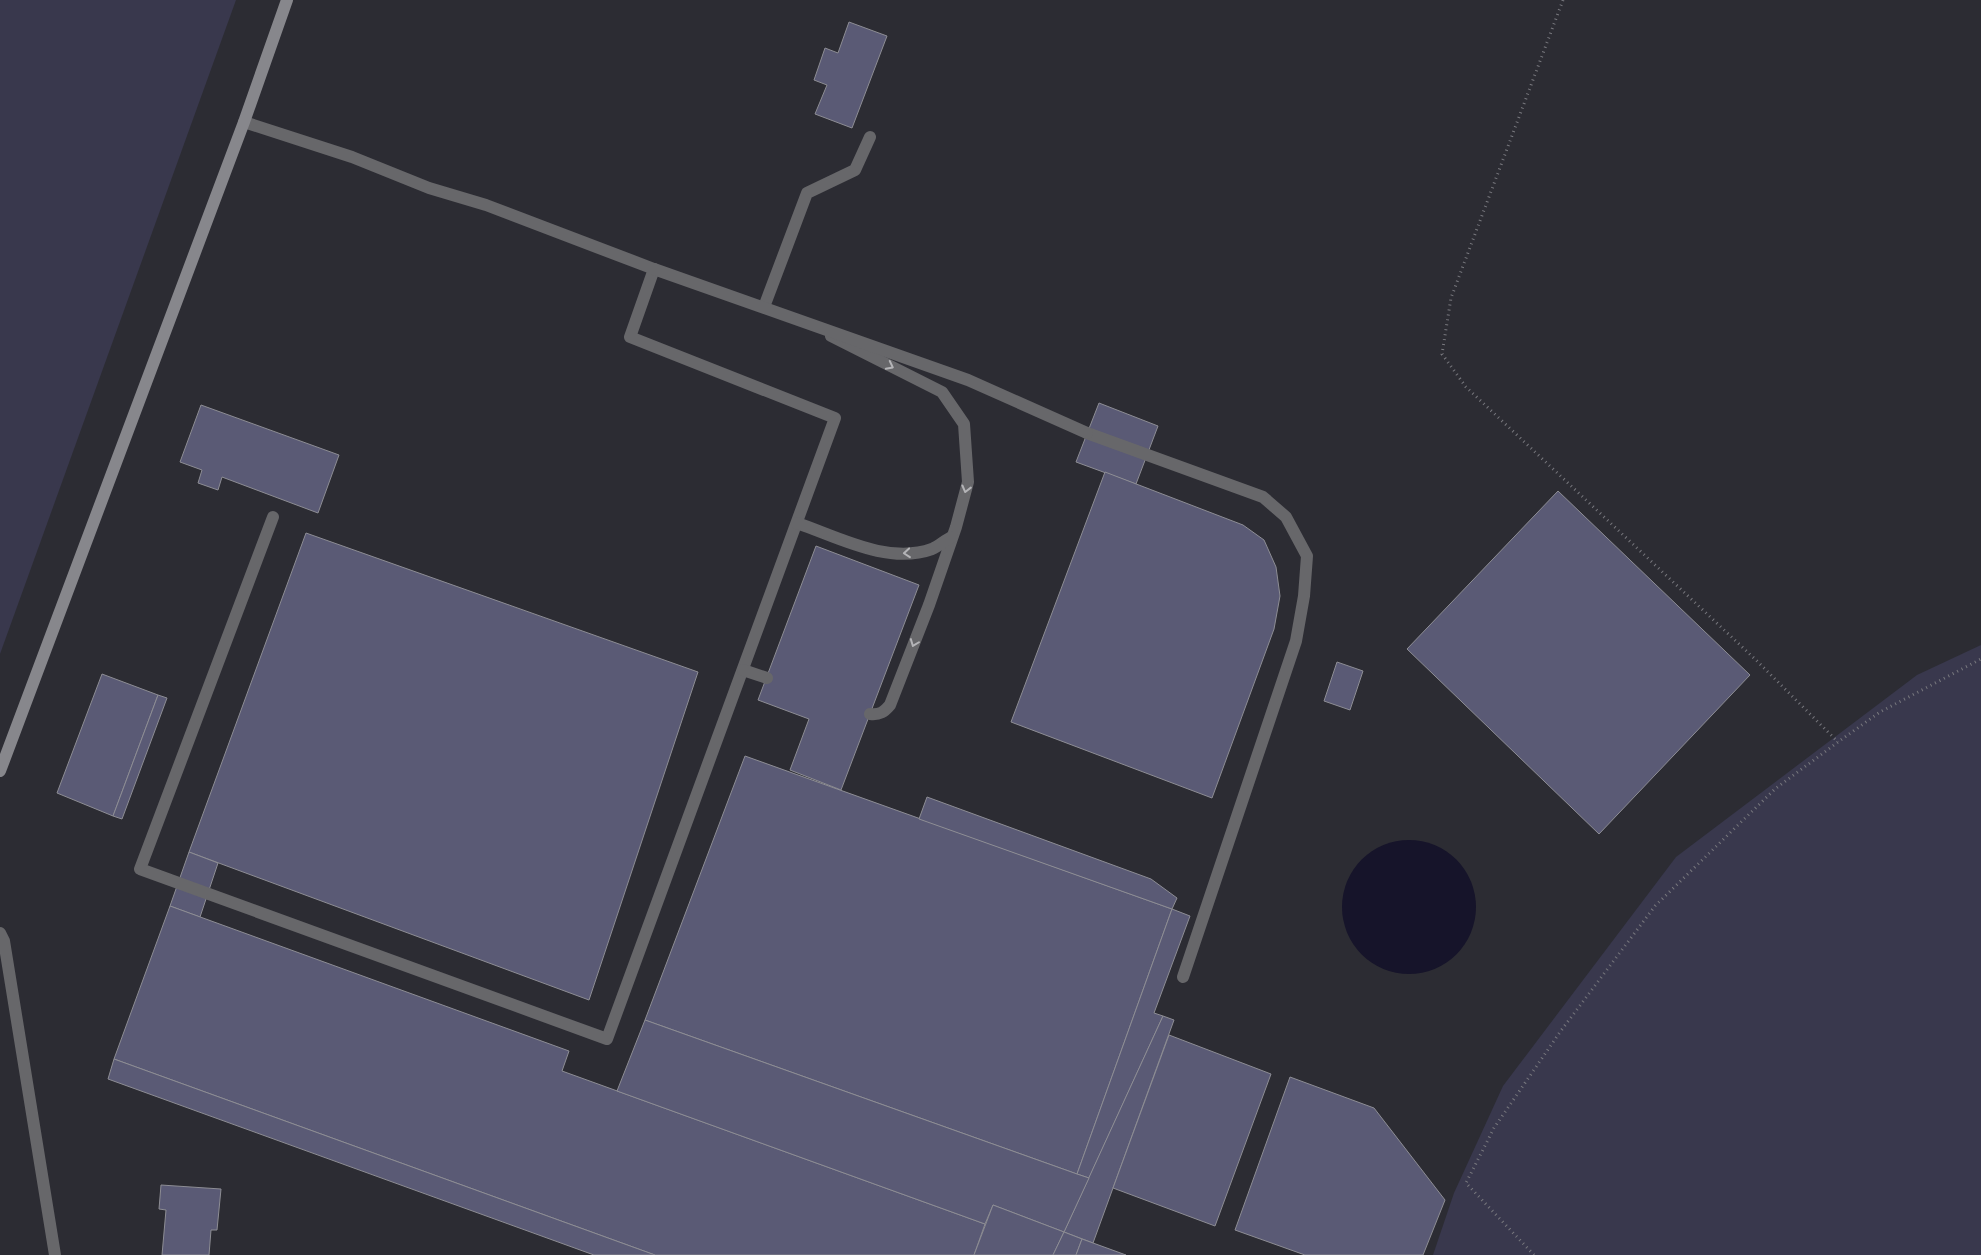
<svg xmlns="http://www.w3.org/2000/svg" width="1981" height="1255" viewBox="0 0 1981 1255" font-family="Commissioner,sans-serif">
	<rect width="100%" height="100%" fill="#2c2c33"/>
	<!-- green -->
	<g fill="#39384d">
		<polygon points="0,0 236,0 0,654"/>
		<polygon points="1981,645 1981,1255 1433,1255 1454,1193 1503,1086 1676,857 1917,675"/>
	</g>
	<!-- water -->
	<circle fill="#16142a" cx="1409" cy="907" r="67"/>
	<!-- building -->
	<g fill="#5a5a75" stroke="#8d8d94">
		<polygon points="849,22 887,36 852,128 815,114 827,85 814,80 825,48 838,53"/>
		<polygon points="1099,403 1158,426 1136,484 1076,462"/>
		<polygon points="201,405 339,455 318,513 222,477 218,490 198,483 202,470 180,462"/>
		<polygon points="1105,472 1243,525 1264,540 1276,567 1280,596 1274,629 1212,798 1011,722"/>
		<polygon points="1558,491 1750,675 1599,834 1407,649"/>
		<polygon points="306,533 698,672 589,1000 189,852"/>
		<polygon points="816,546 919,585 841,790 790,770 809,719 758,700"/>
		<polygon points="1337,662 1363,671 1350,710 1324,701"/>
		<polygon points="102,674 158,695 113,816 57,793"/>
		<polygon points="158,695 167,698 122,819 113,816"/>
		<polygon points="745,756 1172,909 1077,1174 645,1020"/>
		<polygon points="927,797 1151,879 1177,898 1172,909 919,819"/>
		<polygon points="189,852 218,863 200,917 170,906"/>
		<polygon points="170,906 569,1051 562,1071 985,1224 974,1255 655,1255 114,1059"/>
		<polygon points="1172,909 1190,916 1154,1013 1163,1016 1089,1178 1077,1174"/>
		<polygon points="1163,1016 1174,1020 1093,1243 1064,1232"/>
		<polygon points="645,1020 1077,1174 1089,1178 1064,1232 993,1205 985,1224 617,1091"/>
		<polygon points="1169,1035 1271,1074 1215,1226 1113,1188"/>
		<polygon points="114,1059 655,1255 594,1255 108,1079"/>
		<polygon points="1290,1077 1374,1108 1445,1200 1423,1255 1305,1255 1235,1230"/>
		<polygon points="161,1185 221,1189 217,1230 211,1230 209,1255 162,1255 166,1210 159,1209"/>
		<polygon points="993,1205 1064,1232 1053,1255 974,1255"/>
		<polygon points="1064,1232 1082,1239 1076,1255 1053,1255"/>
		<polygon points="1082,1239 1126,1255 1076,1255"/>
	</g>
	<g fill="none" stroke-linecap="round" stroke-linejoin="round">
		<!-- path -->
		<g stroke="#78787e" stroke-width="3" stroke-dasharray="1 4" stroke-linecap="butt">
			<polyline points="1563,0 1451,298 1442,354 1466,387 1756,660 1838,742"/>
			<polyline points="1534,1255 1466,1183 1494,1128 1560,1032 1655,906 1775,789 1838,742 1880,712 1981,659"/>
		</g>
		<!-- lane -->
		<g stroke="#67676a" stroke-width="12">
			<polyline points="764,307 807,193 855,170 870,137"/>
			<path d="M831,336L942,392L964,424L968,482L956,527L929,605L890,705C884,712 880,715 870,714"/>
			<polyline points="1087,433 1263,497 1286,517 1307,556 1304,596 1296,641 1183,977"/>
			<polyline points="273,517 140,869 607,1039 835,418 630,337 654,269"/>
			<path d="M797,523C838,537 888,565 932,549C939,546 945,540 952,537"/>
			<polyline points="743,670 767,678"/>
		</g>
		<!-- street -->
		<g stroke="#67676a" stroke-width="12">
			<polyline points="244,122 352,157 429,188 486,205 654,269 968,380 1087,433"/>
			<polyline points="0,933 4,941 55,1255"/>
		</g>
		<!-- secondary -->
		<polyline stroke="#87878c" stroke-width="12" points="0,771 244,122 287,0"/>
	</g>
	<!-- one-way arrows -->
	<defs><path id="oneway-chevron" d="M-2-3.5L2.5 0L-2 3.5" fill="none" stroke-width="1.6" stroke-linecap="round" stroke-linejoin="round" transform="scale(1.25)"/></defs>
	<g stroke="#b4b4b7">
		<use href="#oneway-chevron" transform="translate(890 366) rotate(27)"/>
		<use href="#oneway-chevron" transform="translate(966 489) rotate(104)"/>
		<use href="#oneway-chevron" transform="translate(907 553) rotate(175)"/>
		<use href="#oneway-chevron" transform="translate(914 643) rotate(111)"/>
	</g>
</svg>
